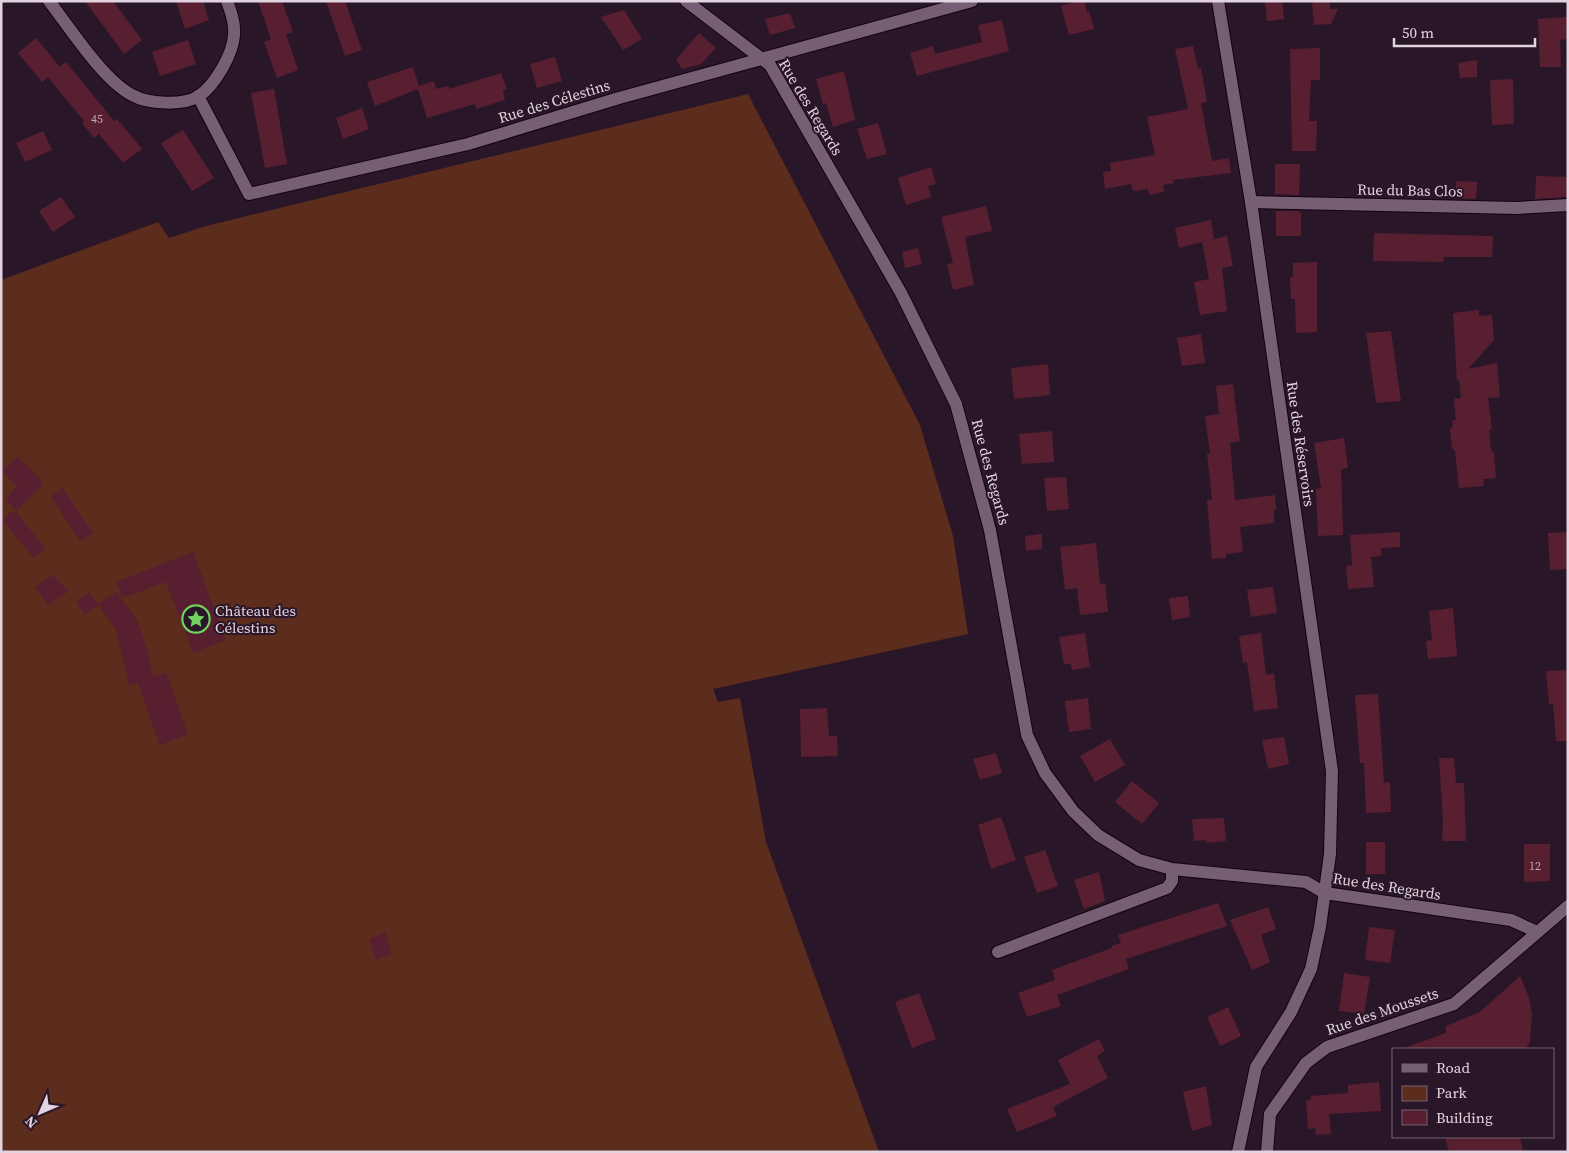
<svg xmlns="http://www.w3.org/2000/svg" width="1569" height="1153" viewBox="0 0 1569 1153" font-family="'Source Serif 4',serif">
	<rect width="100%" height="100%" fill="#2a1629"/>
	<!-- green -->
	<polygon fill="#5c2c1d" points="748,94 920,425 953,536 968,634 713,689 718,702 740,698 766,842 879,1152 1,1152 1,280 158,222 169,238 206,226"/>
	<!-- building -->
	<g fill="#581f31">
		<polygon points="85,1 113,1 142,40 124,54"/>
		<polygon points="176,1 203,1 209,20 185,29"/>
		<polygon points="258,1 282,1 293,32 286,34 298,70 277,78 264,42 271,39"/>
		<polygon points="326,1 345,1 362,50 345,56"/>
		<polygon points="1078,1 1084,1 1087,12 1089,11 1094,29 1069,35 1061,6"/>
		<polygon points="1265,1 1282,1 1284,19 1267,21"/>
		<polygon points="1312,1 1330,1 1330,9 1338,9 1331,24 1314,25"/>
		<polygon points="624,10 642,39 623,50 601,17"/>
		<polygon points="790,13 795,28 770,35 765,19"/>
		<polygon points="1567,17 1567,39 1560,40 1561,67 1540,67 1538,19"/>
		<polygon points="1002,20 1009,51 917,76 910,53 933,46 935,54 982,42 978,25"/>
		<polygon points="699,33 716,48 701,64 682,69 676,60"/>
		<polygon points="36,38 60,67 66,62 114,121 117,119 142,149 123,163 99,134 94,138 82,123 84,121 48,77 42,82 18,53"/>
		<polygon points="188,40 196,64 160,76 152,52"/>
		<polygon points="1193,46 1198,69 1201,68 1207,102 1201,103 1212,161 1229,158 1231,173 1173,180 1174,183 1163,185 1164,192 1149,195 1148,189 1133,191 1131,184 1105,189 1103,172 1111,171 1110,163 1155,155 1147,117 1188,109 1175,49"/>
		<polygon points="1320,48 1320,80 1311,80 1309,121 1317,121 1316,151 1292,151 1290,49"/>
		<polygon points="555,57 562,81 537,88 530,64"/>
		<polygon points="1477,60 1477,77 1460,78 1458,63"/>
		<polygon points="413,67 419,86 434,81 436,89 448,86 449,89 501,73 507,89 503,90 505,100 476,109 475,104 427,118 418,89 375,106 367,82"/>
		<polygon points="844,71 855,120 833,127 826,103 823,104 816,79"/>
		<polygon points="1513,79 1514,124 1492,125 1490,80"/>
		<polygon points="274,89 287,164 265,168 251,93"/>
		<polygon points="362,108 369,129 343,139 336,118"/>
		<polygon points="878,123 887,154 867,159 857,129"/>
		<polygon points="183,130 214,178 192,191 161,143"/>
		<polygon points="43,131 52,150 25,162 16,143"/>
		<polygon points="1275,164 1300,164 1299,195 1275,194"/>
		<polygon points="931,167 936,184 928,186 931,197 906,205 898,178"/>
		<polygon points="1536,176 1568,177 1568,197 1535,199"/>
		<polygon points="1456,181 1477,182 1476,199 1456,198"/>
		<polygon points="61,197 75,217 53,232 39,211"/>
		<polygon points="986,206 992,231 965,237 974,285 953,290 947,264 953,263 941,217"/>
		<polygon points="1276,211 1298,211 1301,213 1301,236 1276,236"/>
		<polygon points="1211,220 1214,239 1179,248 1175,228"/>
		<polygon points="1374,233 1493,236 1492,257 1444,257 1443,262 1373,261"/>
		<polygon points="1227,236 1233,266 1222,268 1227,311 1200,315 1194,282 1209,279 1202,242"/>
		<polygon points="918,248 922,264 905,268 902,252"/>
		<polygon points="1317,262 1317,332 1296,333 1295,299 1291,299 1290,277 1293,277 1293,263"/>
		<polygon points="1479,310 1479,316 1492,315 1494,340 1468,369 1497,363 1500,397 1488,398 1492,429 1489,430 1491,450 1494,453 1496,478 1483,479 1484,486 1459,488 1455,451 1452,448 1450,429 1453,426 1452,421 1456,420 1454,399 1461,398 1459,379 1457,382 1453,313"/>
		<polygon points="1391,331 1401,401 1376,403 1366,333"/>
		<polygon points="1201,334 1205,363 1182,366 1177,338"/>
		<polygon points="1048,364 1050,395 1014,399 1011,368"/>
		<polygon points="1233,384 1240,441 1230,443 1235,500 1275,495 1276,510 1274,510 1274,523 1240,527 1243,552 1226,554 1226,558 1212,559 1207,500 1212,499 1207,454 1210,454 1205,416 1219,414 1216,386"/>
		<polygon points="1052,431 1054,462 1022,464 1019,434"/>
		<polygon points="1344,438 1348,468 1341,469 1343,535 1318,536 1316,489 1321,488 1314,443"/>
		<polygon points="17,456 44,483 16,511 6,498 17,486 2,471"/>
		<polygon points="1066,477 1069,509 1047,511 1044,478"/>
		<polygon points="63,488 93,533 80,541 51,496"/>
		<polygon points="12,511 14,513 16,511 45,549 34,558 2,520"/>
		<polygon points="1400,532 1400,547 1381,548 1381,556 1371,557 1374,587 1348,589 1346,566 1352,565 1350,535"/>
		<polygon points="1568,532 1568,569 1550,570 1548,533"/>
		<polygon points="1042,534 1042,549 1026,551 1025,536"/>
		<polygon points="1096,543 1100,584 1105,583 1108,612 1080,615 1077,588 1065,590 1060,547"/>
		<polygon points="193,552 226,640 193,653 166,582 122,598 116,582"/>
		<polygon points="52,575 69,591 48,605 35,588"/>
		<polygon points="1273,587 1277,613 1251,617 1247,590"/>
		<polygon points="89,592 98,604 116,592 137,620 148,651 153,677 166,672 188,734 160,745 138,683 129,686 116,630 99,605 85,615 76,602"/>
		<polygon points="1188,596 1190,617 1172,620 1169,598"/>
		<polygon points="1453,608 1457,656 1428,659 1426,641 1432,640 1429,611"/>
		<polygon points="1085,633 1090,667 1072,670 1071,664 1064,664 1059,637"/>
		<polygon points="1261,633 1266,675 1274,673 1278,708 1254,711 1247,662 1243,663 1239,636"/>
		<polygon points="1568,670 1568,741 1556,741 1553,704 1549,704 1546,671"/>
		<polygon points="1378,694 1384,783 1390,782 1391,812 1366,813 1364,763 1360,763 1355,695"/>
		<polygon points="1088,698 1091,729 1069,732 1065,701"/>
		<polygon points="827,708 829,736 837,736 838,756 801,757 800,709"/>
		<polygon points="1284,737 1289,764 1268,769 1262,740"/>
		<polygon points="1110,739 1125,765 1095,782 1080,756"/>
		<polygon points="996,753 1002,773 980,780 973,759"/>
		<polygon points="1439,758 1454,758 1456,783 1464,783 1466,841 1442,841 1443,820"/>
		<polygon points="1132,781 1159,803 1142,824 1115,802"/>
		<polygon points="1001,817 1016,860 991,869 978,825"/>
		<polygon points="1224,818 1226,841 1206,843 1206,840 1194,841 1192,819"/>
		<rect x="1366" y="842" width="19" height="32"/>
		<polygon points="1524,844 1550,844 1550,881 1524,882"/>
		<polygon points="1045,850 1058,886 1037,893 1024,857"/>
		<polygon points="1099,872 1105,901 1084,909 1074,880"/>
		<polygon points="1218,903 1227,926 1126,959 1129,969 1057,995 1061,1006 1027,1017 1018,993 1055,980 1052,970 1112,948 1111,946 1121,943 1118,935"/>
		<polygon points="1268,907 1276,929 1261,935 1270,962 1252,970 1230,920"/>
		<polygon points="1369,927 1395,930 1390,963 1365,960"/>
		<polygon points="385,932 392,954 376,960 369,939"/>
		<polygon points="1344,973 1370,977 1364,1014 1339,1011"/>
		<polygon points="1520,976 1529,998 1532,1014 1530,1041 1526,1049 1408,1049 1407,1047 1446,1033 1446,1026 1480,1012"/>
		<polygon points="919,993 936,1039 912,1048 895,1002"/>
		<polygon points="1228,1007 1241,1036 1220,1046 1207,1017"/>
		<polygon points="1099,1039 1105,1051 1097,1056 1108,1078 1053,1107 1057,1116 1017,1132 1007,1109 1070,1084 1058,1060"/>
		<polygon points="1379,1082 1381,1111 1329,1114 1331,1134 1316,1135 1315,1128 1308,1129 1306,1100 1311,1100 1311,1096 1348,1093 1348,1085"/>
		<polygon points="1206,1086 1212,1125 1192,1131 1183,1092"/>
		<polygon points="1445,1137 1520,1137 1523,1152 1449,1152"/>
	</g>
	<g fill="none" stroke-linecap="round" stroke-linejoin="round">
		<!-- minor casing -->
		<g stroke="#120311" stroke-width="14">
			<g id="minor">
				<path d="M49,1C70,28 103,80 132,95C148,104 183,106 199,96C215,85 233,54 234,35C235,23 231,12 227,1"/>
				<polyline points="686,1 770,65 901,293 956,404 990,530 1027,735 1045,773 1073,811 1098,835 1139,860 1172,869 1306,882 1325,893 1511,920 1537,932"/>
				<polyline points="1218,1 1251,202 1332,771 1330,854 1320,927 1311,969 1291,1012 1256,1067 1238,1152"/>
				<polyline points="198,96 249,194 468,144 619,98 972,1"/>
				<polyline points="1251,202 1517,208 1568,205"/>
				<polyline points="998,952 1167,888 1172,881 1172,869"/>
				<polyline points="1267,1152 1270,1114 1306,1063 1327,1047 1454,1004 1568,906"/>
			</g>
		</g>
		<!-- minor -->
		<use href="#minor" stroke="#765e74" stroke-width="12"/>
	</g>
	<!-- icons -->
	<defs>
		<g id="sight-ring" transform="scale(1.4375)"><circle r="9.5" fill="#2a1629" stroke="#72d25e" stroke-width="1.5"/><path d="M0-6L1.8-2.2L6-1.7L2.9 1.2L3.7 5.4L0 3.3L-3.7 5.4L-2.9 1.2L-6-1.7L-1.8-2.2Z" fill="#72d25e"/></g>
	</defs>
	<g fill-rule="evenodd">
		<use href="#sight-ring" x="196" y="619"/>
	</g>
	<g text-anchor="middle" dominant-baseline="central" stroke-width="4" stroke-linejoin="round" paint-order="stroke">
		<!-- number labels -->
		<g font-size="12" fill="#bfa6b4">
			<text x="97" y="119">45</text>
			<text x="1535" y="866">12</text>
		</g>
		<!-- street labels -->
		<g font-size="15" fill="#e1d3df" stroke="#2a1629">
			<text transform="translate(554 101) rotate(-17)">Rue des Célestins</text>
			<text transform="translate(811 107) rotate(59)">Rue des Regards</text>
			<text transform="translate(1410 190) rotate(1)">Rue du Bas Clos</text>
			<text transform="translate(1301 444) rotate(82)">Rue des Réservoirs</text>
			<text transform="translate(991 472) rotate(75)">Rue des Regards</text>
			<text transform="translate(1387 886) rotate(9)">Rue des Regards</text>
			<text transform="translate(1382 1011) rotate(-19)">Rue des Moussets</text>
		</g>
		<!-- poi labels -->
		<g font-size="15" fill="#e1d3df" stroke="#2a1629" text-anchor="start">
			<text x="215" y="610">Château des<tspan x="215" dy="17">Célestins</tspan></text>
		</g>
	</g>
	<!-- border -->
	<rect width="1569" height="1153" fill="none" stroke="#e1d3df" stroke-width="5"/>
	<!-- legend -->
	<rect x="1392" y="1048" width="162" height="90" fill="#2a1629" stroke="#736272"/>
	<rect x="1402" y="1064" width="25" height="8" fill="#765e74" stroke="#736272"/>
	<text x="1436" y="1073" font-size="15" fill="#e1d3df">Road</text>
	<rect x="1402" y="1086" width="25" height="15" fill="#5c2c1d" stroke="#736272"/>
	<text x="1436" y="1098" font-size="15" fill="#e1d3df">Park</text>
	<rect x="1402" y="1110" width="25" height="15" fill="#581f31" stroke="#736272"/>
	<text x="1436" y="1123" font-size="15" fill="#e1d3df">Building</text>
	<!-- north arrow -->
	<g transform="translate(40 1113) rotate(225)" stroke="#2a1629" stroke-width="4" paint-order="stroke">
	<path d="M0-4L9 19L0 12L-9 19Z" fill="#e1d3df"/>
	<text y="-8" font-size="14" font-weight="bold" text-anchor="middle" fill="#e1d3df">N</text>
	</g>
	<!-- scale -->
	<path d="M1394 38v8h141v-8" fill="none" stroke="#e1d3df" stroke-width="2.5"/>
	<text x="1402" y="38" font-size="15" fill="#e1d3df" stroke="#2a1629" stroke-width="4" paint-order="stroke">50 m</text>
</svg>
